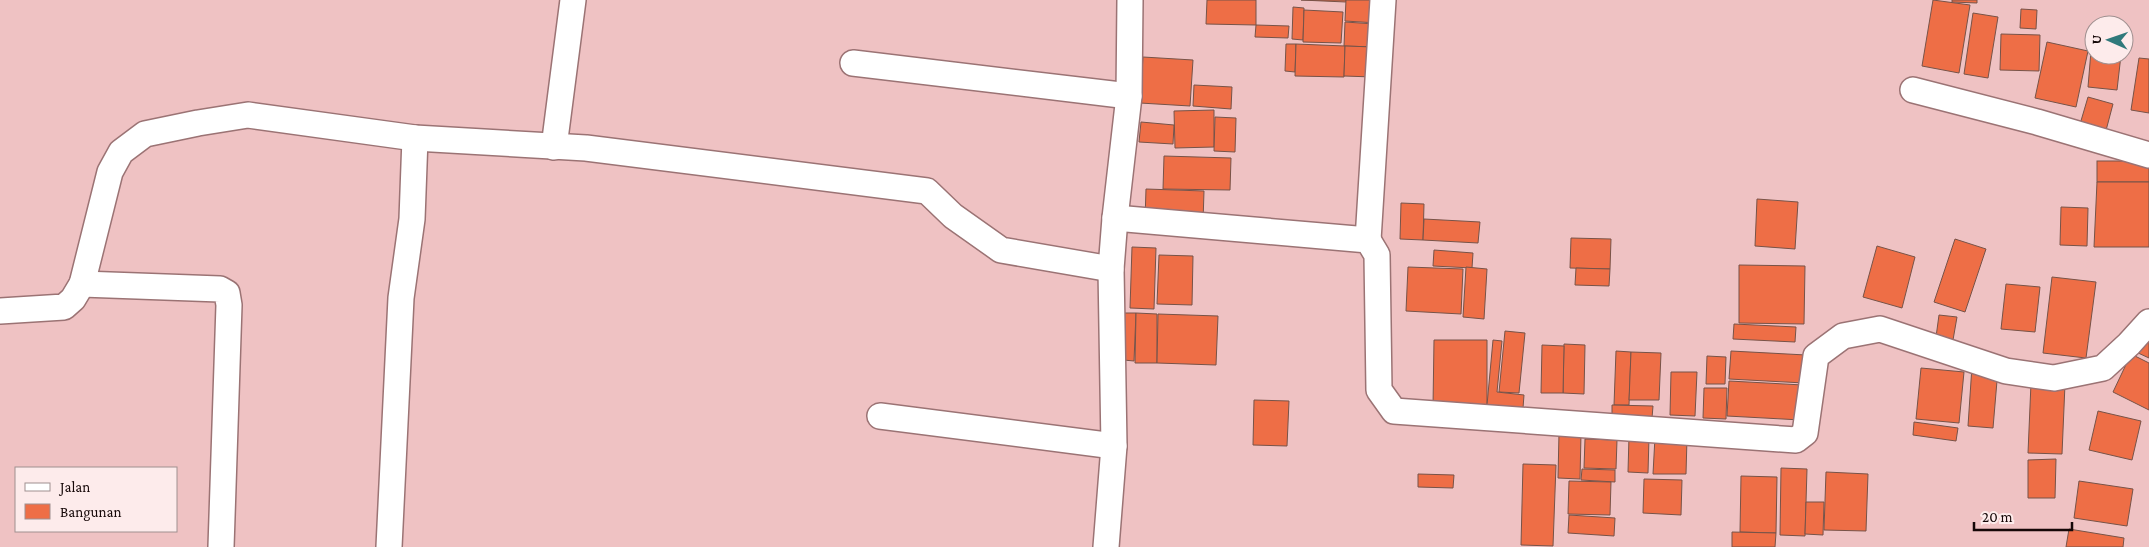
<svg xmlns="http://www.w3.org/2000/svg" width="2149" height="547" viewBox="0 0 2149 547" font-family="'Crimson Pro',serif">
	<rect width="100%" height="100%" fill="#efc2c3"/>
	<!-- building -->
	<g fill="#ee6e46" stroke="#775348">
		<polygon points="1207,0 1256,0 1256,25 1206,24"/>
		<polygon points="1301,0 1346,0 1346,2"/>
		<polygon points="1346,0 1378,0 1377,23 1345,21"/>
		<polygon points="1933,0 1970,5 1959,73 1922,66"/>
		<polygon points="1952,0 1977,0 1977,3 1952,2"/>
		<polygon points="1293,7 1304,8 1303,40 1292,39"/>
		<polygon points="2021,9 2037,10 2036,29 2020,28"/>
		<polygon points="1304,10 1343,12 1341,43 1303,42"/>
		<polygon points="1973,13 1998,17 1988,78 1964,74"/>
		<polygon points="1345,22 1375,24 1374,47 1344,46"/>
		<polygon points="1256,25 1289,26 1288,38 1255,37"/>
		<polygon points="2001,34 2040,35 2039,71 2000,70"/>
		<polygon points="2047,42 2088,51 2076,107 2035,98"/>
		<polygon points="1286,44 1296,44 1295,72 1285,71"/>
		<polygon points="1296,44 1345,46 1344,77 1295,76"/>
		<polygon points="1345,46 1374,47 1373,77 1344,76"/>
		<polygon points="2091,51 2094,52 2094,55 2121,55 2117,90 2088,87"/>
		<polygon points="1143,57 1193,60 1190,106 1140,103"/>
		<polygon points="2139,58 2149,59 2149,113 2131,110"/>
		<polygon points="1194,85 1232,87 1231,109 1193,106"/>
		<polygon points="2088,97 2113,104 2104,138 2078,131"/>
		<polygon points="1214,110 1214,147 1175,148 1174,111"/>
		<polygon points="1215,117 1236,118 1235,152 1214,151"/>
		<polygon points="1141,122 1174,125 1173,144 1139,142"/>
		<polygon points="1164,156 1231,158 1230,190 1163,189"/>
		<rect x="2097" y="161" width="52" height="21"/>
		<polygon points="2097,182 2149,182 2149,247 2094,247"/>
		<polygon points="1146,189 1204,191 1203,222 1145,220"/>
		<polygon points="1757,199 1798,202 1795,249 1755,246"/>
		<polygon points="1401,203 1424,204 1423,240 1400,239"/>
		<polygon points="2061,207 2088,208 2087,246 2060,245"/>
		<polygon points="1424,219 1480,222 1478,243 1423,240"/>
		<polygon points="1571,238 1611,239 1610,269 1570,268"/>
		<polygon points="1955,239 1986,249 1965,312 1934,302"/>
		<polygon points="1877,246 1915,257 1902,308 1863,297"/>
		<polygon points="1132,247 1156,248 1154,309 1130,308"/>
		<polygon points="1434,250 1473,253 1472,268 1433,266"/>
		<polygon points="1159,255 1193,256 1192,305 1157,304"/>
		<polygon points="1739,265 1805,266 1804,324 1739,323"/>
		<polygon points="1408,267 1463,269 1461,314 1406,311"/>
		<polygon points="1466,267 1487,269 1484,319 1463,317"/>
		<polygon points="1576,268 1610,269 1609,286 1575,285"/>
		<polygon points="2052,277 2096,282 2086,358 2043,353"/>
		<polygon points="2006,284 2040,287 2035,332 2001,329"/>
		<polygon points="1115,313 1136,313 1134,361 1113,359"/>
		<polygon points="1136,313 1157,314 1157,363 1135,363"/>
		<polygon points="1158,314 1218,316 1216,365 1157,363"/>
		<polygon points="1939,315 1957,317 1953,340 1936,337"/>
		<polygon points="1734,324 1796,327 1795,342 1733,339"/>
		<polygon points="1505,331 1525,333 1519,393 1499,392"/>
		<polygon points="2149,332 2149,358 2136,352"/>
		<polygon points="1434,340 1487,340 1487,407 1433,406"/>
		<polygon points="1493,340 1502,341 1497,392 1524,395 1523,408 1487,405"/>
		<polygon points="1564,344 1585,345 1584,394 1563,393"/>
		<polygon points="1542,345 1564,346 1563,393 1541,393"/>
		<polygon points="1616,351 1631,352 1629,405 1614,405"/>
		<polygon points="1731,351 1806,355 1804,383 1729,379"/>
		<polygon points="1631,352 1661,353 1659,400 1629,400"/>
		<polygon points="2131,354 2149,363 2149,410 2113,392"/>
		<polygon points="1707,356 1726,357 1725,384 1706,384"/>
		<polygon points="1972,366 1998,369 1993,428 1968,426"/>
		<polygon points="1921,368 1964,372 1959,423 1916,419"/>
		<polygon points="1671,372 1697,372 1695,416 1670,415"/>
		<polygon points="1729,381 1803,385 1801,420 1727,416"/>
		<polygon points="2031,383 2065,384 2062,454 2028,453"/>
		<polygon points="1704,388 1727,388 1726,419 1703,418"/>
		<polygon points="1254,400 1289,401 1287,446 1253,445"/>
		<polygon points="1612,405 1653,406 1652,418 1612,417"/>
		<polygon points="2098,411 2141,421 2132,460 2089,450"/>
		<polygon points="1914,422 1958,428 1956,441 1913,435"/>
		<polygon points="1559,433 1581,434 1580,479 1558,478"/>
		<polygon points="1629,436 1649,437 1648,473 1628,472"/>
		<polygon points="1655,437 1687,438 1686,474 1653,474"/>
		<polygon points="1585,439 1617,440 1616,469 1584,468"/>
		<polygon points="2056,459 2055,498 2028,498 2028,460"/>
		<polygon points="1523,464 1556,465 1553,546 1521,545"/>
		<polygon points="1781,468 1807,469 1805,536 1780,535"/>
		<polygon points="1582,469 1615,470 1615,482 1581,480"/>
		<polygon points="1826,472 1868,474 1866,531 1824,530"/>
		<polygon points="1418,474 1454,475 1453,488 1418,487"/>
		<polygon points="1741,476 1777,477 1776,533 1740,532"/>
		<polygon points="1644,479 1682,480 1681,515 1643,513"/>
		<polygon points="1569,481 1611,482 1610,515 1568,514"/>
		<polygon points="2079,481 2133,489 2127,526 2074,518"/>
		<polygon points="1806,502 1824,502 1823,535 1805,534"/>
		<polygon points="1569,515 1615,518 1614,536 1568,533"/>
		<polygon points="2069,529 2124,538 2123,547 2066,547"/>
		<polygon points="1732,532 1776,533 1775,547 1732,547"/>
	</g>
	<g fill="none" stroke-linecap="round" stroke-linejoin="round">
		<!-- minor casing -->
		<g stroke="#9b7374" stroke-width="28">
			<g id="minor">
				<polyline points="853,63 1129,96"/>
				<polyline points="1913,90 2037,122 2149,155"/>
				<polyline points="554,147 573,0"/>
				<polyline points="1115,218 1368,240 1377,255 1379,390 1394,411 1796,440 1805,433 1816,356 1843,336 1880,329 2006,371 2054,378 2103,368 2129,344 2149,322"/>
				<polyline points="1368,240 1383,0"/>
				<polyline points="82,284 220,289 227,293 229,305 221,547"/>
				<polyline points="0,311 64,307 73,299 82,284 110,172 121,152 145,134 198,123 248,115 415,138 586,148 927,191 953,216 1001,250 1111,269"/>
				<polyline points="880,416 1114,446"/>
				<polyline points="389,547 401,298 412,219 415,138"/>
				<polyline points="1106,547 1114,446 1111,269 1115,218 1129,96 1130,0"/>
			</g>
		</g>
		<!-- minor -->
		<use href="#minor" stroke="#fff" stroke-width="25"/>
	</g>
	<!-- legend -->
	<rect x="15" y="467" width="162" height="65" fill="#fdebeb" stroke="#a09090"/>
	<rect x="25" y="483" width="25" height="8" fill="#ffffff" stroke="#a09090"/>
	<text x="60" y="492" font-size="15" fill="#150707">Jalan</text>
	<rect x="25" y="504" width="25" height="15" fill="#ee6e46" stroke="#a09090"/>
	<text x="60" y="517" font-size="15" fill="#150707">Bangunan</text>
	<!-- north arrow -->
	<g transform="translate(2109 40) rotate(272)"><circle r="24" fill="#fdebeb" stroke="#a09090"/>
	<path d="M0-4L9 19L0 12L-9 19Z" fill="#30797b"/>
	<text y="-8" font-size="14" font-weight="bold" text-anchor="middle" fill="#150707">U</text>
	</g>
	<!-- scale -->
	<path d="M1974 522v8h98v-8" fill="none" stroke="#150707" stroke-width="2.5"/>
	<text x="1982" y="522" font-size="15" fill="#150707" stroke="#fdebeb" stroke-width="4" paint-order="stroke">20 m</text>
</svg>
